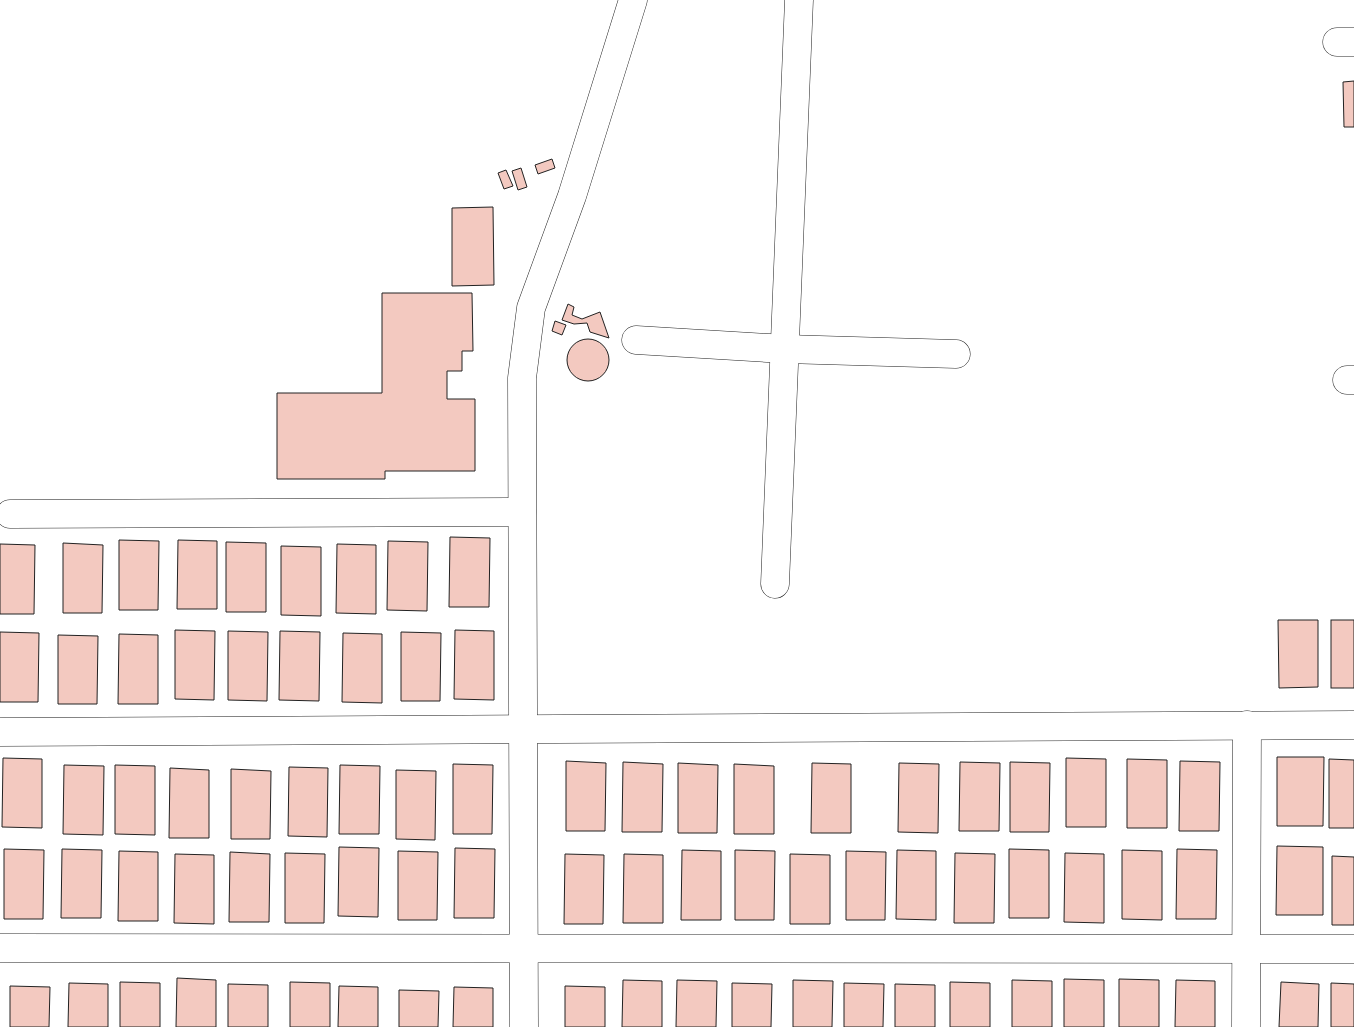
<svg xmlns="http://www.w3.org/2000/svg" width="1354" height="1027" viewBox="0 0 1354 1027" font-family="'IBM Plex Sans',sans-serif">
	<rect width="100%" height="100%" fill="#fff"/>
	<!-- building -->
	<g fill="#f3c9c0" stroke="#222">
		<polygon points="1354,81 1354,127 1344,127 1343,82"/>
		<polygon points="552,159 555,168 538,174 535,165"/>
		<polygon points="521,168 527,187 518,190 512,171"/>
		<polygon points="506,170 513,186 504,189 498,173"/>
		<polygon points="493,207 494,285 452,286 452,208"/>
		<polygon points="382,293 472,293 473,351 462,351 462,371 447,371 447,399 475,399 475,471 385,471 385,479 277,479 277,393 382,393"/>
		<polygon points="568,304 574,307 572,315 582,319 600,312 609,338 590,332 587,323 574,324 562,320"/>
		<polygon points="555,321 566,325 562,335 552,331"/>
		<circle cx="588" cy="360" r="21"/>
		<polygon points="450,537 490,538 489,607 449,607"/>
		<polygon points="119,540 159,541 158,610 119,610"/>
		<polygon points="178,540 217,541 217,609 177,609"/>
		<polygon points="388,541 428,542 427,611 387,610"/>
		<polygon points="226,542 266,543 266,612 226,612"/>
		<polygon points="63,543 103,545 102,613 63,613"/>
		<polygon points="0,544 35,545 34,614 0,614"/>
		<polygon points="337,544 376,545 376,614 336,613"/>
		<polygon points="281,546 321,547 321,616 281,615"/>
		<polygon points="1278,620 1318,620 1318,687 1279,688"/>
		<rect x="1331" y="620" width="23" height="68"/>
		<polygon points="175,630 215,631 214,700 175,699"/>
		<polygon points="455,630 494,631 494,700 454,699"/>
		<polygon points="228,631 268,632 267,701 228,700"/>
		<polygon points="280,631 320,632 319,701 279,700"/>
		<polygon points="0,632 39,633 38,702 0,702"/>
		<polygon points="401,632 441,633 440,701 401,701"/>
		<polygon points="343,633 382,634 382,703 342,702"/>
		<polygon points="119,634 158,635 158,704 118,704"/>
		<polygon points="58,635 98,636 97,704 58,704"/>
		<polygon points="1277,757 1324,757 1323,826 1277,826"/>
		<polygon points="3,758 42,759 42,828 2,827"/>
		<polygon points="1066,758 1106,759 1106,827 1066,827"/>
		<polygon points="1127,759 1167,760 1167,828 1127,828"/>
		<polygon points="1329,759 1354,760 1354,828 1329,828"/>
		<polygon points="566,761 606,763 605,831 566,831"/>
		<polygon points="1180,761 1220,762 1219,831 1179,831"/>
		<polygon points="623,762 663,764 662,832 622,832"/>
		<polygon points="960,762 1000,763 999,831 959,831"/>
		<polygon points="1010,762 1050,763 1049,832 1010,832"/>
		<polygon points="678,763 718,765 717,833 678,833"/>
		<polygon points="812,763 851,764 851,833 811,833"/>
		<polygon points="899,763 939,764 938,833 898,832"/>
		<polygon points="453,764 493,765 492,834 453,834"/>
		<polygon points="734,764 774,766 774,834 734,834"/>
		<polygon points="64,765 104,766 103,835 63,834"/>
		<polygon points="115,765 155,766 155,835 115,834"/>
		<polygon points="340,765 380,766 379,834 339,834"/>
		<polygon points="289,767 328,768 327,837 288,836"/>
		<polygon points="170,768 209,770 209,838 169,838"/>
		<polygon points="231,769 271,771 270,839 231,839"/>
		<polygon points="396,770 436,771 435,840 396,839"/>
		<polygon points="1277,846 1323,847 1323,915 1276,915"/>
		<polygon points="339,847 379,848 378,917 338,916"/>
		<polygon points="455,848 495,849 494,918 454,918"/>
		<polygon points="4,849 44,850 43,919 4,919"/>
		<polygon points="62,849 102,850 101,918 61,918"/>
		<polygon points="1009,849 1049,850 1049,918 1009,918"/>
		<polygon points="1177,849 1217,850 1216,919 1176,919"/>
		<polygon points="682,850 721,851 721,920 681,920"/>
		<polygon points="735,850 775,851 774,920 735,920"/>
		<polygon points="897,850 936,851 936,920 896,919"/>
		<polygon points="1122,850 1162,851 1162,920 1122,919"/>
		<polygon points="119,851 158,852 158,921 118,921"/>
		<polygon points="398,851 438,852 437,920 398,920"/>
		<polygon points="846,851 886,852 885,920 846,920"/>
		<polygon points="230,852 270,854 269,922 229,922"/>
		<polygon points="285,853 325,854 324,923 285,923"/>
		<polygon points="955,853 995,854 994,923 954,923"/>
		<polygon points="1065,853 1104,854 1104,923 1064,922"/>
		<polygon points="175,854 214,855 214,924 174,923"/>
		<polygon points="565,854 604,855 603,924 564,924"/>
		<polygon points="624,854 663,855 663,923 623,923"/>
		<polygon points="790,854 830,855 830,924 790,924"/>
		<polygon points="1332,856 1354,857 1354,925 1332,925"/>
		<polygon points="177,978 216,980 216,1027 176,1027"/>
		<polygon points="1064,979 1104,980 1104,1027 1064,1027"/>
		<polygon points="1119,979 1159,980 1159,1027 1119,1027"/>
		<polygon points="623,980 662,981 662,1027 622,1027"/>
		<polygon points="677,980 717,981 716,1027 676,1027"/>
		<polygon points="793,980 833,981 832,1027 793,1027"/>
		<polygon points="1012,980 1052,981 1052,1027 1012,1027"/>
		<polygon points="1176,980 1215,981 1215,1027 1175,1027"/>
		<polygon points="120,982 160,983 160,1027 120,1027"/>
		<polygon points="290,982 330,983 330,1027 290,1027"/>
		<polygon points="950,982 990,983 990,1027 950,1027"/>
		<polygon points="1281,982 1319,984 1318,1027 1279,1027"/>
		<polygon points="69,983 108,984 108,1027 68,1027"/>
		<polygon points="732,983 772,984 771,1027 732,1027"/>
		<polygon points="844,983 884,984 883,1027 844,1027"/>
		<polygon points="1331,983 1354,984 1354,1027 1331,1027"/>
		<polygon points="228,984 268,985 268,1027 228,1027"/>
		<polygon points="895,984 935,985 935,1027 895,1027"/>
		<polygon points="10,986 50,987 49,1027 10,1027"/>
		<polygon points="339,986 378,987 378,1027 338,1027"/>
		<polygon points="565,986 605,987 605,1027 565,1027"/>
		<polygon points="454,987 493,988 493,1027 453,1027"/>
		<polygon points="399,990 439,991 438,1027 399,1027"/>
	</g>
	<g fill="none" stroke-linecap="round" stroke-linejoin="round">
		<!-- minor casing -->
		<g stroke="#222" stroke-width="29">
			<g id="minor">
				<polyline points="1337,42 1354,42"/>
				<polyline points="636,340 785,349 956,354"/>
				<polyline points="1347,380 1354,380"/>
				<polyline points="10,514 522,512"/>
				<polyline points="775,584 799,0"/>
				<polyline points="0,732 1354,725"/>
				<polyline points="0,948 1354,949"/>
				<polyline points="524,1027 522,378 531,308 572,196 633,0"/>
				<polyline points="1246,1027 1247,725"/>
			</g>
		</g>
		<!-- minor -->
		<use href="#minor" stroke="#fff" stroke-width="28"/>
	</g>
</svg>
